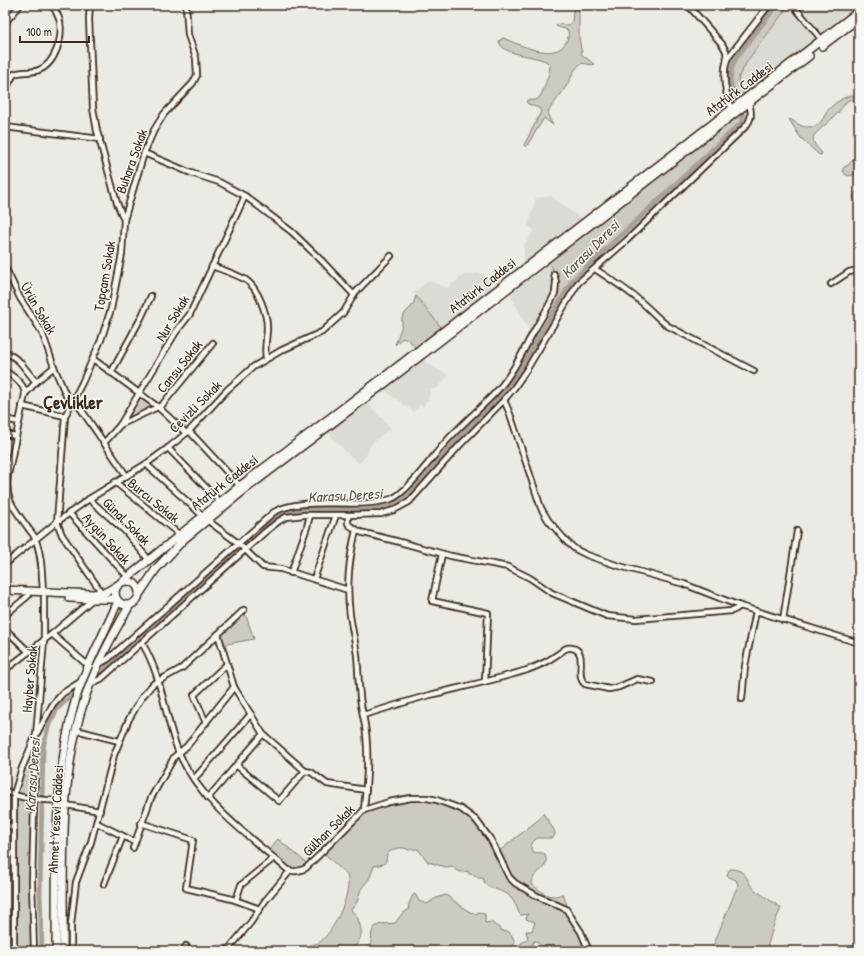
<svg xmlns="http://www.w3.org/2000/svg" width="864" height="956" viewBox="0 0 864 956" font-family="'Patrick Hand',sans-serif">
	<rect width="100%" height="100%" fill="#ebeae5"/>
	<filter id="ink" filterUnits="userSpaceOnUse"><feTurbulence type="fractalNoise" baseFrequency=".025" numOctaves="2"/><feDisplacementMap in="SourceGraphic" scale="8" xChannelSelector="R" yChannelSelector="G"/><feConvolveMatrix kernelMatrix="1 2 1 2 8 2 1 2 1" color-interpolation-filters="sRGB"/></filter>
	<g filter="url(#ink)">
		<!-- built -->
		<g fill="#dcdad4">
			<polygon points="789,5 859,5 859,11 746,99 738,82 741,72"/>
			<polygon points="551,196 586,222 523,270 524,246 534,230 528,226 536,198"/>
			<polygon points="547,259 550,263 556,282 556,288 532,335 507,289"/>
			<polygon points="482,273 496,290 444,331 413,293 428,281 448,288 464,275"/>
			<polygon points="421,355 428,364 448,375 438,388 436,388 435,390 431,388 428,401 425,402 424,406 419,405 418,408 414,412 380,387"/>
			<polygon points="364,399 391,428 372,443 366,456 359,463 350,456 325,429"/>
		</g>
		<!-- green -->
		<g fill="#cdcac4" stroke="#847a71">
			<polygon points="5,5 20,5 5,23"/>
			<path d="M574,5H579V37L582,55L594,64L592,65L582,63C573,68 571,80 565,88C560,97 553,103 548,112L549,118L553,125L544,118L526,147L524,145L541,112L539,108L528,104L526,101L528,100C531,100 535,101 538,99C543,95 550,72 550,65C544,54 502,58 499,41L503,38C518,44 552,61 564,45C568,40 569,36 568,30L556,26L558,24L569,25L572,21Z"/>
			<path d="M769,5H789L748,60L739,76L738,82L749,104V123L578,283L523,376L414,498L387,513L333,515L334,504L365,503L398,496L505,380L553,296C555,283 556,270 547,259L734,115L727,98L726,64Z"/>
			<path d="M851,95L858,98L859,103L851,99L847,101L837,114L814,135C811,143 817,147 822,153L821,155L818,154L800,137L789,119C795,121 800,127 807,127C822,128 822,117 830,108C834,103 845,97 851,95Z"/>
			<path d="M859,154V175C854,173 851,177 846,175L843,171V168L848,165Z"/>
			<polygon points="859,189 859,207 853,198 854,194"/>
			<polygon points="416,296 444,331 418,351 407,338 401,339 395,345 402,325 402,318 405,313 413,305"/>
			<polygon points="139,394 158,407 120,425"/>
			<polygon points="244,610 254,639 221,645 218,634"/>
			<polygon points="36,735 34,759 34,951 14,951 14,794"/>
			<path d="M427,798L468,813L498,852L538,820L543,813L554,830L555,834L553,838H537L532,843L531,850C537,855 540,851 545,854C551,872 532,869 532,884C537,889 546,896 553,896C557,897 559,894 563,894L570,914L589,951H547L536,941H534L529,951H514L520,944L528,939L526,931H532L535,922L526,919L528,914L521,915L519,913C517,907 511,895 505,893C497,889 492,889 485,884L483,878H478L475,875L469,874L468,871C460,873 457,872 452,866L446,867L428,862L418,849H412L409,850C401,845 393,849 387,854L386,861L384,864L374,866L369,879L361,889L357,902L351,910C353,913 356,914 357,917C364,934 362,937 352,951H298C302,950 309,945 312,944C315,944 317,944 320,942C334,932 353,891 347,875L323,852L358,814L381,804Z"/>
			<polygon points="278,839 309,865 294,872 267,852"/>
			<path d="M731,869C748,870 745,880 754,889L781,908L774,924L766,951H711L738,885L736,880L729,877L727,875L729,870Z"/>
			<path d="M415,894L419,901L427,904L436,898L446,895L468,911L475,914L479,912L485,914V923L491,922L504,932L507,931L511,934L515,942L512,949L513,951H363C365,949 368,947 370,945C373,938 369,929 378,925C383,923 390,924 395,923L402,914L408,910L409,904L413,895Z"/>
		</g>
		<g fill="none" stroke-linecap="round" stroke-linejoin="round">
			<!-- canal -->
			<path stroke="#a8a198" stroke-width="5" d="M42,951L40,893L43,747L49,724L57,709L63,703L101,672L261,528L277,516L285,512L311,509H365L385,507L396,503L410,494L455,441L500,396L510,384L522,366L572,281L741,123L743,116C734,97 724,79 736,58L777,5"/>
			<!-- minor casing -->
			<g stroke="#3b2a1e" stroke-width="8">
				<g id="minor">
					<polyline points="90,5 89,19 93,108 97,131 117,203 124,220 122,254 111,309 101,340 82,383 65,416 57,522 62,535 102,593"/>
					<polyline points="688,5 722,44 726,51 727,59"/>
					<polyline points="796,5 797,10 822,40"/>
					<polyline points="5,23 20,5"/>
					<path d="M5,95L9,83L14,74C22,71 31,73 39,70C55,64 63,38 60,22C59,16 55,11 53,5"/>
					<path d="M732,109C725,93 722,76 727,59L769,5"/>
					<polyline points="5,127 100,139"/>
					<polyline points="144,153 191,173 219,182 245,196 292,232 322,261 354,295"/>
					<polyline points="124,220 144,153 154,130 164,114 193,83 197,75 196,58 188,35 186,5"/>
					<path d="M212,266C223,270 236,274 246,280C258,288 267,314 267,327C267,338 264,348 266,358"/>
					<polyline points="5,267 20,298 42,332 54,367 70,405"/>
					<path d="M595,269C610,279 626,289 640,301C650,309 658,319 668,326L754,371"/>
					<polyline points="831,284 849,272 859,270"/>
					<polyline points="5,351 19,361 36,382"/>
					<polyline points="93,359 158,407 186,433"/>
					<path d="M5,371C14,377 24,383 25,394"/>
					<polyline points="111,373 141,318 151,296"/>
					<polyline points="74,399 126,475"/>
					<polyline points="504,400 510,414 541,508 548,520 567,542 575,549 587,555 616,565 684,584 740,606 859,643"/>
					<polyline points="22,406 65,416"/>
					<polyline points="5,419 19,422"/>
					<polyline points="120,425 162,405 213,343"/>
					<polyline points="189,431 240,486"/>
					<polyline points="5,434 16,436"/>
					<polyline points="104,443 120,425 176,332 190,314 245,196"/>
					<polyline points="168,448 220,502"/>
					<polyline points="146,464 203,516"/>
					<polyline points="115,482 180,535"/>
					<polyline points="89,499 125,531 149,560"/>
					<polyline points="69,513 128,577"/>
					<polyline points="348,515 348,523 349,525 360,532 396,541 451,556 508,567 530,578 552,593 607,616 636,619 732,611 736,609 740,606"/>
					<polyline points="207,520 238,543 263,567 281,569 348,590"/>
					<path d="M356,530C349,560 346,585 350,615C352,629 355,641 357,655C359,675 358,695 363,715C385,709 407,701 430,695C462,687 495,680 527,670C543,664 548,661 561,652C564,649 568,647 572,648C589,651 574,676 585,684L609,689L619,687L637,679L653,682"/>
					<polyline points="442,554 432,601 488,613 485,682"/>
					<polyline points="5,564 57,522 89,499 146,464 168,448 189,431 227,390 253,367 282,350 322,332 343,313 356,292 391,256"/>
					<polyline points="291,573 307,527 310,515"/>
					<polyline points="314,579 336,515"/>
					<path d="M43,593C42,576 42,556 36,541C35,536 31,532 28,528C15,509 4,500 8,475L25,394L36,382L54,367"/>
					<polyline points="5,615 28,596"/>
					<polyline points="783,620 797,531"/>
					<polyline points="5,629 29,652"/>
					<polyline points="52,634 84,662 90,665"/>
					<polyline points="218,634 234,687 263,734 305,771 311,772 327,784 366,790"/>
					<path d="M142,643C163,677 164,717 179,753C200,802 248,835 287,869C293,873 300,871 306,868L364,810L389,802L411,798H427L437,800L461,809L476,820L491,840L509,877L515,883L537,896L566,909L581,932L589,951"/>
					<path d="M99,664L108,659L274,512C305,495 356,510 391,499C406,494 431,459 443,445C459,426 479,410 496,392C512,375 522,353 533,333C540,320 549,307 555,293L556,282L554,274"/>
					<polyline points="5,670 52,634 93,599"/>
					<path d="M90,684L101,679L265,532L279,521L286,517L304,515H348L381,514L394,510L409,502L459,446L504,400L514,388L527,369L578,283L626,241L745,127C752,119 752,113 749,104"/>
					<polyline points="742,699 745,666 756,611"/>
					<path d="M363,715C370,746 367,778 364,810"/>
					<polyline points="206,723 194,695 226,665"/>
					<polyline points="76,730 119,741"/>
					<polyline points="236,765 279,801 305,771"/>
					<polyline points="194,779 251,714"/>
					<path d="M5,790C19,800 42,799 59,801"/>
					<polyline points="208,798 263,734"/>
					<polyline points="66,805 100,811"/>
					<polyline points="97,823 135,842"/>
					<polyline points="141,823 193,840 186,888 232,899 260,909"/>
					<polyline points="5,825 13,827"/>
					<polyline points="133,848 151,798 172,761 174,757 187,746 234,687"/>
					<polyline points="104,884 123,836"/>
					<polyline points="236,900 241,885 274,858"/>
					<polyline points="14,951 14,794 22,768 36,735 44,641 44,597"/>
					<polyline points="34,951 32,882 36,735 53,704 63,693 82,681"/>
					<polyline points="71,951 71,924 76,882 91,842 114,755 129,719 142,697 153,684 182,668 244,610"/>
					<polyline points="183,951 186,946"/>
					<polyline points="227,951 251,922 265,901 290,871"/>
				</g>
			</g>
			<!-- trunk casing -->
			<g stroke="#3b2a1e" stroke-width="10">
				<g id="trunk">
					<polyline points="822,46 859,18"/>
					<circle cx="127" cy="593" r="12"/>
					<polyline points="122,582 240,486 384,377 859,11"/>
					<polyline points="5,590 93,594 106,592 118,585"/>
					<polyline points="140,593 156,569 184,539 243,491 388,381 809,56"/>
					<polyline points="69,598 93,599 116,599"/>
					<path d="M56,951C57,867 52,780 76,698C86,665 105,633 118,601"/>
					<path d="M63,951C64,867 58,779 85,698C96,665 112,635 130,605"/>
				</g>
			</g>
			<!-- minor -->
			<use href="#minor" stroke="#f6f6f2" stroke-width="4.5"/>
			<!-- trunk -->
			<use href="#trunk" stroke="#f6f6f2" stroke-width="7"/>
		</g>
	</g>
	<g text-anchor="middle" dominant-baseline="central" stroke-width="3" stroke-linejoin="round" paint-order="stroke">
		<!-- street labels -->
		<g font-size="14" fill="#3b2a1e" stroke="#f6f6f2">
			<text transform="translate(739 88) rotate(-37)">Atatürk Caddesi</text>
			<text transform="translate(131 161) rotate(-70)">Buhara Sokak</text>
			<text transform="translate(104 276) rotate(-80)">Topçam Sokak</text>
			<text transform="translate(482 285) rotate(-38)">Atatürk Caddesi</text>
			<text transform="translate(39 308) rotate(60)">Ürün Sokak</text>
			<text transform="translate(172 318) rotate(-59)">Nur Sokak</text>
			<text transform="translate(179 366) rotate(-51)">Cansu Sokak</text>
			<text transform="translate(195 406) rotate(-45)">Cevizli Sokak</text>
			<text transform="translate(224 482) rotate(-38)">Atatürk Caddesi</text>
			<text transform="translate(154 500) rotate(39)">Burcu Sokak</text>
			<text transform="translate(127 521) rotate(45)">Günal Sokak</text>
			<text transform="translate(107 538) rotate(48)">Aygün Sokak</text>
			<text transform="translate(29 679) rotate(-85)">Hayber Sokak</text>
			<text transform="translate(55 819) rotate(-87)">Ahmet Yesevi Caddesi</text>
			<text transform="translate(328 830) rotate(-45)">Gülhan Sokak</text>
		</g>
		<!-- water labels -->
		<g font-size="15" font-style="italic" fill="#615449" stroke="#f6f6f2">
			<text transform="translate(590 249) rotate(-45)">Karasu Deresi</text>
			<text transform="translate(345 495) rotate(-3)">Karasu Deresi</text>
			<text transform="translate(32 775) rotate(-86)">Karasu Deresi</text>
		</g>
		<!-- district labels -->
		<g font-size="18" font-weight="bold" fill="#3b2a1e" stroke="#f6f6f2">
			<text x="73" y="402">Çevlikler</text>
		</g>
	</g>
	<!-- margin -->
	<rect width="864" height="956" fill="none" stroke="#f6f6f2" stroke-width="20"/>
	<rect x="10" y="10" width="844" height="936" fill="none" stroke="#3b2a1e" stroke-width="1.5" filter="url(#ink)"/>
	<!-- scale -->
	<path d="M20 36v6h69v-6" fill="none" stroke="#3b2a1e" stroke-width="2"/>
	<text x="26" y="36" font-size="12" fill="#3b2a1e" stroke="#f6f6f2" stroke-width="3" paint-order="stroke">100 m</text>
</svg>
